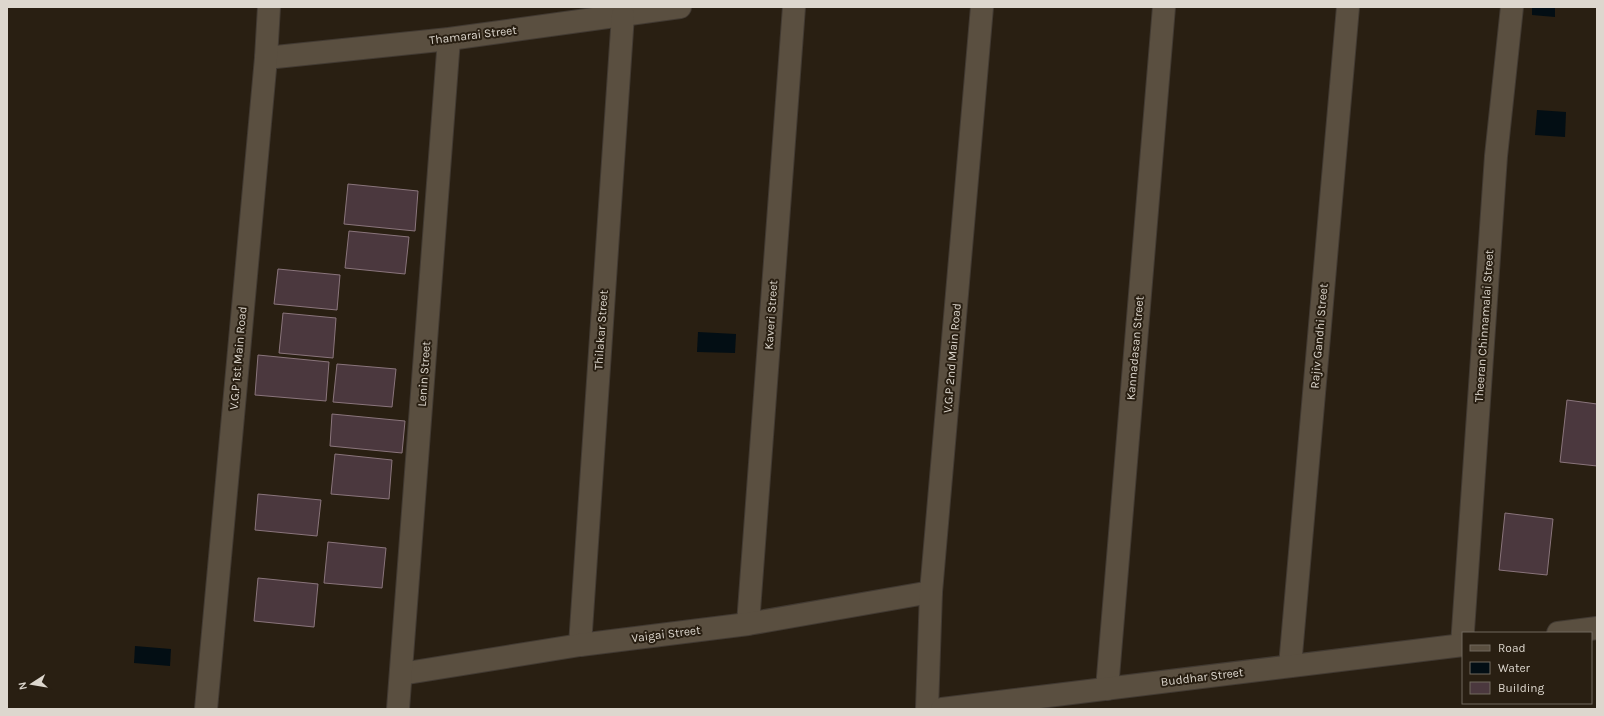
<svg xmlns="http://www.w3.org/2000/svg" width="1604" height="716" viewBox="0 0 1604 716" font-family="Karla,sans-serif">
	<rect width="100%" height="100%" fill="#291f12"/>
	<!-- water -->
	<g fill="#030e14">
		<polygon points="1532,7 1555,7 1555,17 1532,15"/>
		<polygon points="1537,110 1566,112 1565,137 1535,135"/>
		<polygon points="698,332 736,334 735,353 697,352"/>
		<polygon points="135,646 171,649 170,666 134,663"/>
	</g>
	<!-- building -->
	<g fill="#4b383e" stroke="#8a757c">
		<polygon points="348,184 418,191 415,231 344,224"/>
		<polygon points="349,231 409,237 405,274 345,268"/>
		<polygon points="278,269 340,275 337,310 274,304"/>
		<polygon points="283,313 336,318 333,358 279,353"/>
		<polygon points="258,355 329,362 326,401 255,395"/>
		<polygon points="337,364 396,369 392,407 333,402"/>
		<polygon points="1567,400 1597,404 1597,466 1560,462"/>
		<polygon points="332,414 405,421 402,453 330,446"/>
		<polygon points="335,454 392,460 389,499 331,494"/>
		<polygon points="258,494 321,500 317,536 255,530"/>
		<polygon points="1505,513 1553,519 1547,575 1499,570"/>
		<polygon points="328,542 386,548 382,588 324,583"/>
		<polygon points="258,578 318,584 314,627 254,621"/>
	</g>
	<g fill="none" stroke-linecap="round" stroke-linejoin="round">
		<!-- minor casing -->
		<g stroke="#423a32" stroke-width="24">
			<g id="minor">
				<polyline points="266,58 449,39 680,7"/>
				<polyline points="748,624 794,7"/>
				<polyline points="1558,633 1597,628"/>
				<polyline points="580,645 623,15"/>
				<polyline points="1462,645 1496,156 1512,7"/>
				<polyline points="1290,666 1348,7"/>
				<polyline points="401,674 580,645 748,624 931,592"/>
				<polyline points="1107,689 1164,7"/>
				<polyline points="206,709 266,58 269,7"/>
				<polyline points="398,709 449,39"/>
				<polyline points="927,709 931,592 982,7"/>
				<polyline points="942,709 1463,645"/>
			</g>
		</g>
		<!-- minor -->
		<use href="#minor" stroke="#5a4f40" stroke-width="22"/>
	</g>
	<g text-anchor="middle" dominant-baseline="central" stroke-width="4" stroke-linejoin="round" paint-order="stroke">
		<!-- street labels -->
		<g font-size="12" fill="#ddd7ce" stroke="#291f12">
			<text transform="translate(473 35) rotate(-7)">Thamarai Street</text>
			<text transform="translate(771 315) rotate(-86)">Kaveri Street</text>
			<text transform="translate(1484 326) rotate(-86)">Theeran Chinnamalai Street</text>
			<text transform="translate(601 330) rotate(-86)">Thilakar Street</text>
			<text transform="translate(1319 336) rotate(-85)">Rajiv Gandhi Street</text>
			<text transform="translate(1135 348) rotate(-85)">Kannadasan Street</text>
			<text transform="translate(238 358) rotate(-85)">V.G.P 1st Main Road</text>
			<text transform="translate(952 358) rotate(-85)">V.G.P 2nd Main Road</text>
			<text transform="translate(424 374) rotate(-86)">Lenin Street</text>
			<text transform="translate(666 634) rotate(-7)">Vaigai Street</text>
			<text transform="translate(1202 677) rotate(-7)">Buddhar Street</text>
		</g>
	</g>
	<!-- border -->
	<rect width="1604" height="716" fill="none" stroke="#ddd7ce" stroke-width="16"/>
	<!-- legend -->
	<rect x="1462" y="632" width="130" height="72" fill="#291f12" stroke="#71695d"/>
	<rect x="1470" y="645" width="20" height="6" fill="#5a4f40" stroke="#71695d"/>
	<text x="1498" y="652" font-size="12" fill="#ddd7ce">Road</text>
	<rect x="1470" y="662" width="20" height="12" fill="#030e14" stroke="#71695d"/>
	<text x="1498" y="672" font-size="12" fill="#ddd7ce">Water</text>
	<rect x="1470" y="682" width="20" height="12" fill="#4b383e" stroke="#71695d"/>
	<text x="1498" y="692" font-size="12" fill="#ddd7ce">Building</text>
	<!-- north arrow -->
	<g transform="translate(32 684) rotate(258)" stroke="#291f12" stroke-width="3" paint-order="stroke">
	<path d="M0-3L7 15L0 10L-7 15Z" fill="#ddd7ce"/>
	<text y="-6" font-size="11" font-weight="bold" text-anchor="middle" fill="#ddd7ce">N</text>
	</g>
</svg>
